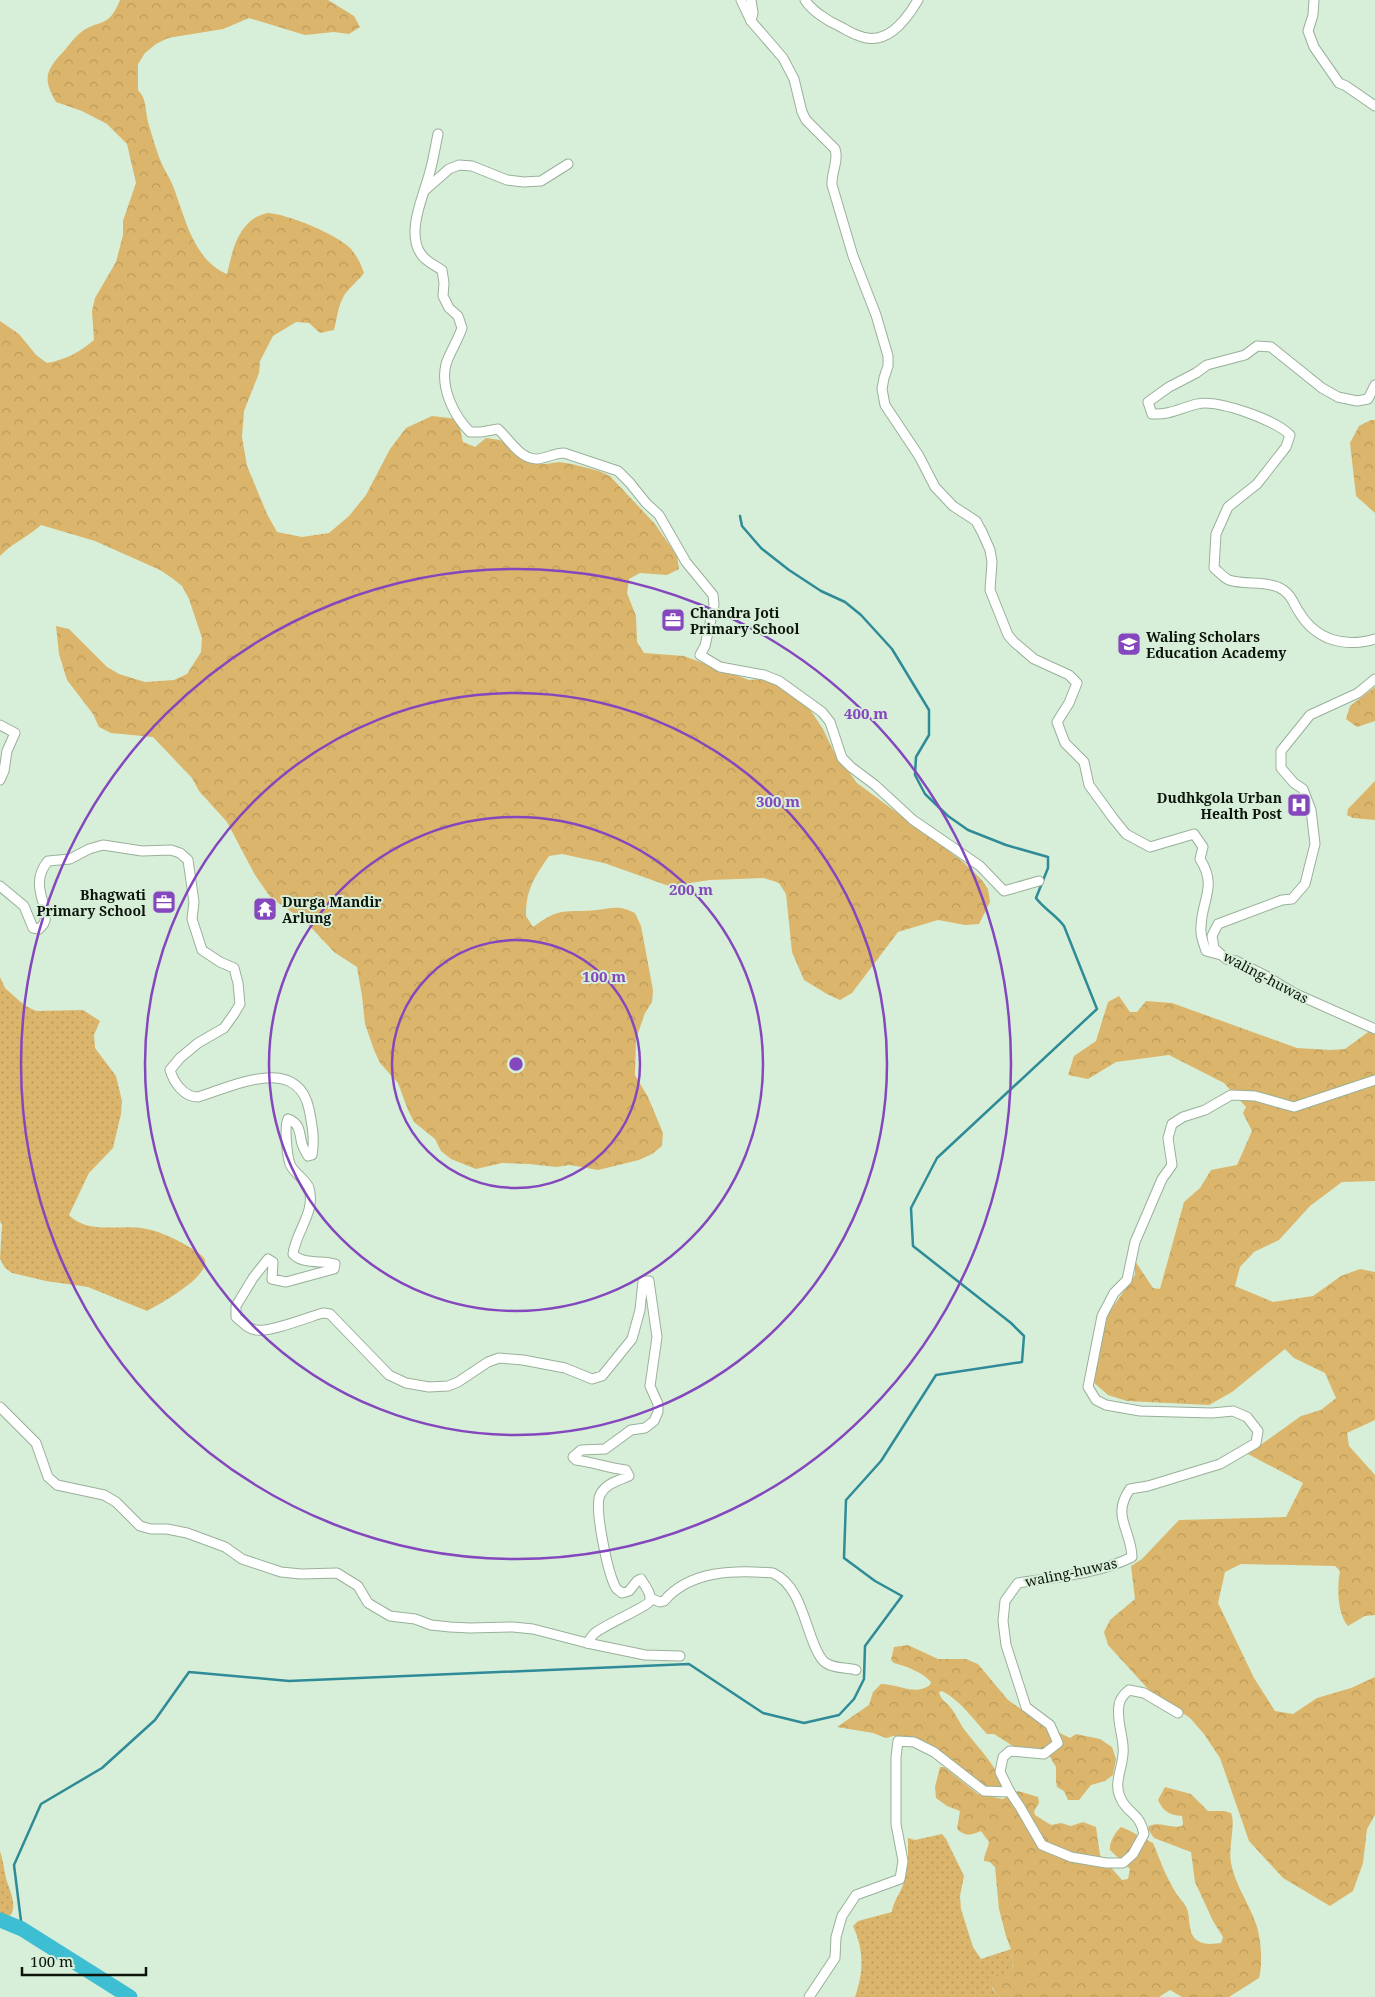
<svg xmlns="http://www.w3.org/2000/svg" width="1375" height="1997" viewBox="0 0 1375 1997" font-family="'Noto Serif',serif">
	<defs>
		<pattern id="grass-dots" width="8" height="8" patternUnits="userSpaceOnUse" patternTransform="scale(1.25)"><rect width="8" height="8" fill="#dbb56b"/><path d="M2 2h.1M6 6h.1" fill="none" stroke="#bb9b5c" stroke-width="1.8" stroke-linecap="round"/></pattern>
		<pattern id="forest-crowns" width="20" height="18" patternUnits="userSpaceOnUse" patternTransform="scale(1.25)"><rect width="20" height="18" fill="#dbb56b"/><path d="M2 6a3 3 0 1 1 6 0M12 15a3 3 0 1 1 6 0" fill="none" stroke="#bb9b5c"/></pattern>
	</defs>
	<rect width="100%" height="100%" fill="#d7efd8"/>
	<!-- grass -->
	<g fill="url(#grass-dots)">
		<path d="M0,977L5,988L24,1005L36,1011L83,1010L100,1021L94,1035L95,1048L116,1076L122,1101L121,1114L113,1148L89,1173L69,1215C87,1234 118,1225 142,1228C161,1231 178,1240 194,1250C198,1253 203,1255 205,1260C209,1277 160,1304 147,1311L88,1287L46,1281L12,1273L5,1268L0,1259L2,1225L0,1221Z"/>
		<path d="M942,1834L946,1839L964,1876L960,1896L961,1909L973,1947L981,1959L1011,1949L1013,1970L992,1988L999,1997H855C864,1973 864,1949 853,1926L858,1921L892,1912C893,1901 901,1893 904,1882C909,1868 908,1853 908,1838L915,1840Z"/>
		<path d="M0,1851C3,1860 4,1869 6,1878C9,1890 19,1907 9,1917L0,1914Z"/>
	</g>
	<!-- forest -->
	<g fill="url(#forest-crowns)">
		<path d="M120,0H328L354,16L360,27L349,34L334,32L305,35L249,18L223,29L168,38L156,44L145,53L138,64V90C147,99 145,110 148,122C152,135 156,150 161,162C164,170 170,178 173,186C185,217 193,260 227,274C232,254 235,233 253,219C256,217 263,214 267,213C285,213 339,235 351,249C357,256 361,264 364,273C358,281 350,287 345,294C338,305 337,318 334,330L320,333L309,323L296,322L273,336L260,361L259,373L244,411L242,437L247,466L267,514L277,532L302,537L329,533L349,516L366,495L390,449L406,428L432,416L458,419L463,442L475,447L486,438L500,440L532,463L546,464L559,462L572,464L599,471L610,476L655,524L677,556L679,569L667,575L640,573L629,579L627,593L636,616L637,642L644,653L684,656L749,680L765,679L778,683L809,708L823,729L834,752L857,783L962,861L981,879L988,889L990,902L979,924L965,925L938,920L898,932L852,993L840,1000L827,994L804,980L792,952L786,894L779,883L764,878L710,880L669,886L604,863L562,854L549,856C534,878 526,889 526,916L533,927C561,906 565,913 597,910C613,908 619,905 635,913L641,926L653,990L652,1002L645,1013L636,1039L635,1075L648,1097L663,1133L662,1146L652,1154L639,1160L598,1170L570,1165L556,1167L529,1164L502,1163L476,1169L451,1159L441,1151L435,1139L414,1122L408,1110L398,1083L380,1063L374,1050L365,1024L362,996L357,967L334,952L305,921L271,898L255,875L227,822L199,791L192,778L153,737L111,733L99,727L93,714L67,680L59,654L56,626L69,629L107,667L119,674L145,682L174,680L187,674L201,652L202,638L189,599L182,586L172,578L160,570L95,541L41,525C28,537 12,543 0,556V321L19,334L36,355L47,363C65,360 80,352 94,340L92,311L95,298L116,262L123,235V221L136,183L127,144L107,124L82,111L56,102C42,78 46,70 64,51C69,45 74,38 80,33C99,18 108,30 120,0Z"/>
		<polygon points="1371,420 1375,420 1375,513 1356,496 1350,443 1359,426"/>
		<polygon points="1375,687 1375,721 1357,727 1346,719 1350,706"/>
		<polygon points="1375,781 1375,820 1353,818 1347,815 1348,809"/>
		<path d="M1119,996L1130,1012H1137L1146,1001L1172,1003L1297,1048L1331,1050L1345,1049L1375,1027V1181L1342,1182L1310,1206L1279,1240L1254,1252L1240,1267L1235,1286L1273,1302L1313,1296L1341,1276L1360,1269L1375,1272V1420L1347,1433L1349,1446L1375,1475V1615L1365,1616L1348,1626C1337,1614 1337,1586 1340,1571L1335,1566L1241,1564L1225,1572L1218,1603L1254,1678L1275,1711L1293,1714L1317,1698L1351,1688L1375,1677V1815L1367,1829L1363,1863L1353,1891L1330,1906L1283,1878L1249,1841L1220,1758L1204,1734L1190,1718L1149,1690L1108,1645L1104,1632L1110,1620L1135,1599L1131,1566L1142,1559L1179,1520L1286,1517L1303,1483L1248,1454L1301,1416L1321,1410L1336,1398L1325,1373L1294,1358L1285,1349L1232,1392L1209,1405L1127,1401L1108,1395L1092,1381L1108,1314L1135,1275V1261L1153,1288L1160,1289L1184,1202L1200,1188L1211,1170L1237,1165L1252,1131L1243,1113L1246,1107L1224,1083L1169,1055L1116,1062L1088,1079L1068,1075L1074,1056L1096,1041L1108,1002Z"/>
		<path d="M908,1645L938,1659H966L978,1664L1008,1700L1040,1722L1052,1735L1058,1732L1070,1738L1076,1734L1100,1739L1112,1747L1116,1759L1113,1775L1105,1781L1091,1785L1079,1800H1068L1064,1791L1057,1787L1056,1781V1767L1047,1752L1013,1746L994,1734H987C973,1719 960,1700 942,1691L939,1692C940,1699 946,1702 950,1707C957,1715 960,1725 967,1733C980,1750 995,1764 1002,1784L1000,1790L983,1789L916,1739L893,1736L886,1738L873,1733L837,1727L869,1705L873,1692L881,1684C898,1684 915,1696 930,1685L931,1682C921,1671 907,1667 894,1663L891,1660L894,1647Z"/>
		<path d="M940,1767H944L978,1794L1003,1799L1018,1791L1038,1797L1039,1803L1034,1811L1035,1815L1051,1825L1061,1823L1071,1826L1083,1822L1096,1827L1100,1855L1122,1880L1128,1879L1130,1869L1110,1850C1109,1843 1115,1832 1121,1827C1130,1830 1144,1839 1153,1843C1160,1860 1166,1877 1176,1893C1179,1898 1185,1903 1187,1909C1191,1919 1187,1934 1198,1941C1205,1945 1213,1944 1221,1943L1223,1937L1213,1921L1195,1882L1191,1852L1154,1838L1148,1829L1149,1826C1160,1821 1170,1829 1182,1826L1183,1823L1182,1816C1169,1815 1163,1811 1158,1800L1165,1787L1191,1794L1208,1811H1224L1231,1813C1236,1823 1228,1848 1231,1863C1235,1885 1249,1903 1256,1924C1261,1937 1263,1965 1259,1978L1229,1997H1182L1170,1990L1159,1997H999C993,1989 989,1984 994,1975L1007,1974L1013,1970L1011,1949L1006,1936L999,1909L995,1867L990,1862L984,1861C984,1854 988,1849 989,1842L981,1831C971,1835 966,1837 957,1829L960,1811L947,1806L936,1798L935,1787Z"/>
	</g>
	<g fill="none" stroke-linecap="round" stroke-linejoin="round">
		<!-- stream -->
		<path stroke="#2f8b97" stroke-width="2.5" d="M22,1929L14,1865L41,1804L102,1768L155,1720L189,1672L289,1681L689,1664L763,1713L804,1723L839,1715L854,1699L864,1679L865,1646L902,1596L875,1581L844,1558L846,1500L881,1461L936,1375L1022,1362L1024,1336L1011,1323L913,1246L911,1208L937,1158L1097,1009L1064,926C1056,915 1044,909 1036,898L1048,868V857L1006,845L968,830L948,816L925,794L915,775L916,757L929,735V710L892,649L861,615L845,602L821,591L789,570L761,548L742,526L740,516"/>
		<!-- river -->
		<polyline stroke="#3ebed2" stroke-width="15" points="0,1920 22,1929 130,1997"/>
		<!-- minor casing -->
		<g stroke="#99b09a" stroke-width="11">
			<g id="minor">
				<path d="M741,0L751,21L783,58L794,79L802,112L806,120L835,149C839,161 831,173 832,185L853,256L876,315L888,356V366L884,378L882,389L885,405L919,456L935,487L953,506L976,521L982,532L990,550L992,562L990,590L1008,635L1014,642L1034,659L1069,675L1077,683L1069,703L1057,722L1065,743L1084,762L1089,785L1113,818L1126,834L1150,847L1194,834L1203,847L1200,859C1218,887 1201,900 1201,928C1200,936 1204,944 1206,951L1221,955"/>
				<path d="M805,0C812,11 828,21 839,26C845,29 851,33 857,35C885,48 905,22 918,0"/>
				<polyline points="1314,0 1313,15 1308,31 1314,47 1339,83 1346,86 1375,106"/>
				<polyline points="751,21 753,13 751,0"/>
				<path d="M438,134C435,148 433,162 429,175C423,197 406,233 421,254C425,261 436,266 442,270L444,283L443,296L449,308L458,316L462,328C458,340 450,352 446,364C440,388 454,416 470,432H481L498,429C509,439 519,458 536,459C545,459 554,453 564,453L618,471L630,483L646,503L659,515L686,562L713,595L714,605L711,619L705,646L700,655L720,667L764,675L779,681L822,712L830,722L842,758L851,767L875,785L913,820L980,866L1004,891L1039,881"/>
				<polyline points="425,190 449,169 459,165 472,166 507,180 524,182 541,181 568,164"/>
				<path d="M1375,385L1368,399L1357,401L1338,397L1322,388L1271,347L1257,346L1245,355L1207,365L1196,373L1169,387L1148,402L1152,414C1171,415 1180,408 1197,404C1217,399 1276,420 1290,435L1286,447L1257,484L1228,507L1216,534L1214,568C1218,571 1224,578 1229,580C1244,585 1263,581 1278,587C1291,593 1292,601 1299,612C1316,640 1344,648 1375,639"/>
				<polyline points="1375,679 1358,693 1310,715 1281,751 1281,768 1294,783 1303,789 1311,810 1315,844 1305,884 1292,899 1282,900 1218,924 1212,936 1214,948 1226,959 1236,961 1266,976 1294,993 1375,1029"/>
				<polyline points="0,725 15,733 7,751 4,771 0,780"/>
				<path d="M0,886L24,906L33,928L39,929C41,927 43,925 44,923C52,908 27,886 48,861L70,859L89,849L103,845L142,851L171,850L180,853L188,860L194,902L192,919L202,950L220,962L234,968L238,983L240,1004L234,1014L224,1028L198,1043L180,1058L170,1070C174,1083 184,1097 198,1097C234,1086 297,1054 309,1109C312,1124 315,1139 312,1155L308,1156C306,1152 303,1148 302,1144C299,1133 301,1124 288,1119C284,1126 287,1155 290,1164C294,1174 306,1179 309,1188C316,1212 296,1231 293,1254C303,1265 322,1260 335,1264L334,1269L286,1282L272,1279L273,1262L268,1259L253,1278L236,1306V1317C242,1322 248,1329 256,1330C269,1333 308,1317 323,1313L330,1314L389,1375L406,1383L429,1387L448,1386L458,1382L488,1362L499,1358L523,1360L565,1368L592,1379L602,1376L632,1339L640,1310L643,1281H649L657,1337L650,1386L658,1404V1412L654,1421L645,1428L631,1430L605,1449L581,1450L573,1457L576,1460C593,1462 608,1468 626,1470L629,1476C618,1481 606,1483 600,1495C594,1509 608,1574 616,1588C617,1590 620,1591 622,1593L629,1591L637,1581L641,1579C645,1586 652,1594 650,1601C648,1606 603,1626 595,1633C592,1635 590,1640 587,1643"/>
				<polyline points="0,1407 36,1443 48,1477 57,1485 104,1495 116,1502 140,1526 151,1529 167,1529 187,1533 225,1547 242,1559 281,1572 301,1574 337,1573 358,1586 368,1603 390,1616 415,1619 431,1625 450,1627 470,1628 513,1627 533,1629 587,1643 645,1655 680,1656"/>
				<path d="M650,1598L660,1602L664,1601C690,1570 735,1570 773,1573C801,1586 804,1625 817,1651C819,1655 822,1661 826,1663C834,1669 847,1667 856,1670"/>
				<path d="M1010,1792L1020,1807L1042,1845L1071,1857L1106,1863H1123L1133,1854L1144,1834C1140,1813 1128,1814 1121,1799C1113,1784 1122,1770 1123,1754C1125,1739 1116,1723 1119,1705C1120,1698 1124,1694 1129,1690L1144,1693L1178,1713"/>
				<path d="M809,1997L835,1958L836,1937L842,1916L856,1895L900,1879L903,1861L896,1824V1757L898,1741L914,1742L934,1752L984,1791L1010,1792L1000,1772L1003,1757L1010,1751L1044,1754L1058,1743L1050,1725L1026,1707L1006,1645L1003,1621L1005,1601L1018,1583C1056,1577 1098,1574 1132,1557C1131,1529 1111,1516 1130,1489L1148,1486L1220,1464L1256,1443L1258,1431L1247,1417L1233,1411L1212,1413L1140,1411L1106,1405L1096,1400L1088,1387L1102,1316L1114,1293L1127,1280L1135,1242L1162,1179L1172,1165L1168,1138L1172,1124L1183,1117L1205,1110L1231,1095L1255,1096L1294,1107L1375,1080"/>
			</g>
		</g>
		<!-- minor -->
		<use href="#minor" stroke="#fff" stroke-width="9"/>
	</g>
	<!-- distance rings -->
	<g fill="none" stroke="#8447bd" stroke-width="2.5">
		<circle cx="516" cy="1064" r="124"/>
		<circle cx="516" cy="1064" r="247"/>
		<circle cx="516" cy="1064" r="371"/>
		<circle cx="516" cy="1064" r="495"/>
	</g>
	<!-- icons -->
	<defs>
		<g id="office-square" transform="scale(1.25)"><rect x="-9" y="-9" width="18" height="18" rx="4" fill="#8447bd" stroke="#d7efd8"/><path d="M-6-3h4V-5.5h4V-3h4V5H-6ZM-1-4.5V-3h2v-1.5ZM-6 0V1H6V0Z" fill="#fff"/></g>
		<g id="school-square" transform="scale(1.25)"><rect x="-9" y="-9" width="18" height="18" rx="4" fill="#8447bd" stroke="#d7efd8"/><path d="M0-5L7-2L0 1L-7-2ZM-4 1L0 2.5L4 1V4Q0 6-4 4Z" fill="#fff"/></g>
		<g id="hospital-square" transform="scale(1.25)"><rect x="-9" y="-9" width="18" height="18" rx="4" fill="#8447bd" stroke="#d7efd8"/><path d="M-5-5h3v3.5h4V-5h3V5h-3V1.5h-4V5h-3Z" fill="#fff"/></g>
		<g id="temple-square" transform="scale(1.25)"><rect x="-9" y="-9" width="18" height="18" rx="4" fill="#8447bd" stroke="#d7efd8"/><path d="M0-6L5-2H3V0L6.5 2.5H4V6H1.5V3h-3V6H-4V2.5H-6.5L-3 0V-2H-5Z" fill="#fff"/></g>
	</defs>
	<g fill-rule="evenodd">
		<use href="#office-square" x="673" y="620"/>
		<use href="#school-square" x="1129" y="644"/>
		<use href="#hospital-square" x="1299" y="805"/>
		<use href="#office-square" x="164" y="902"/>
		<use href="#temple-square" x="265" y="909"/>
	</g>
	<g text-anchor="middle" dominant-baseline="central" stroke-width="4" stroke-linejoin="round" paint-order="stroke">
		<!-- poi labels -->
		<g font-size="14" font-weight="bold" fill="#0c140c" stroke="#d7efd8" text-anchor="start">
			<text x="690" y="612">Chandra Joti<tspan x="690" dy="16">Primary School</tspan></text>
			<text x="1146" y="636">Waling Scholars<tspan x="1146" dy="16">Education Academy</tspan></text>
			<text x="1282" y="797" text-anchor="end">Dudhkgola Urban<tspan x="1282" dy="16">Health Post</tspan></text>
			<text x="146" y="894" text-anchor="end">Bhagwati<tspan x="146" dy="16">Primary School</tspan></text>
			<text x="282" y="901">Durga Mandir<tspan x="282" dy="16">Arlung</tspan></text>
		</g>
		<!-- street labels -->
		<g font-size="14" fill="#0c140c" stroke="#d7efd8">
			<text transform="translate(1266 977) rotate(28)">waling-huwas</text>
			<text transform="translate(1071 1572) rotate(-12)">waling-huwas</text>
		</g>
	</g>
	<circle cx="516" cy="1064" r="8" fill="#8447bd" stroke="#d7efd8" stroke-width="2.5"/>
	<g font-size="15" text-anchor="middle" font-weight="bold" fill="#8447bd" stroke="#d7efd8" stroke-width="4" stroke-linejoin="round" paint-order="stroke">
		<text x="866" y="719">400 m</text>
		<text x="778" y="807">300 m</text>
		<text x="691" y="895">200 m</text>
		<text x="604" y="982">100 m</text>
	</g>
	<!-- scale -->
	<path d="M22 1967v8h124v-8" fill="none" stroke="#0c140c" stroke-width="2.5"/>
	<text x="30" y="1967" font-size="15" fill="#0c140c" stroke="#d7efd8" stroke-width="4" paint-order="stroke">100 m</text>
</svg>
